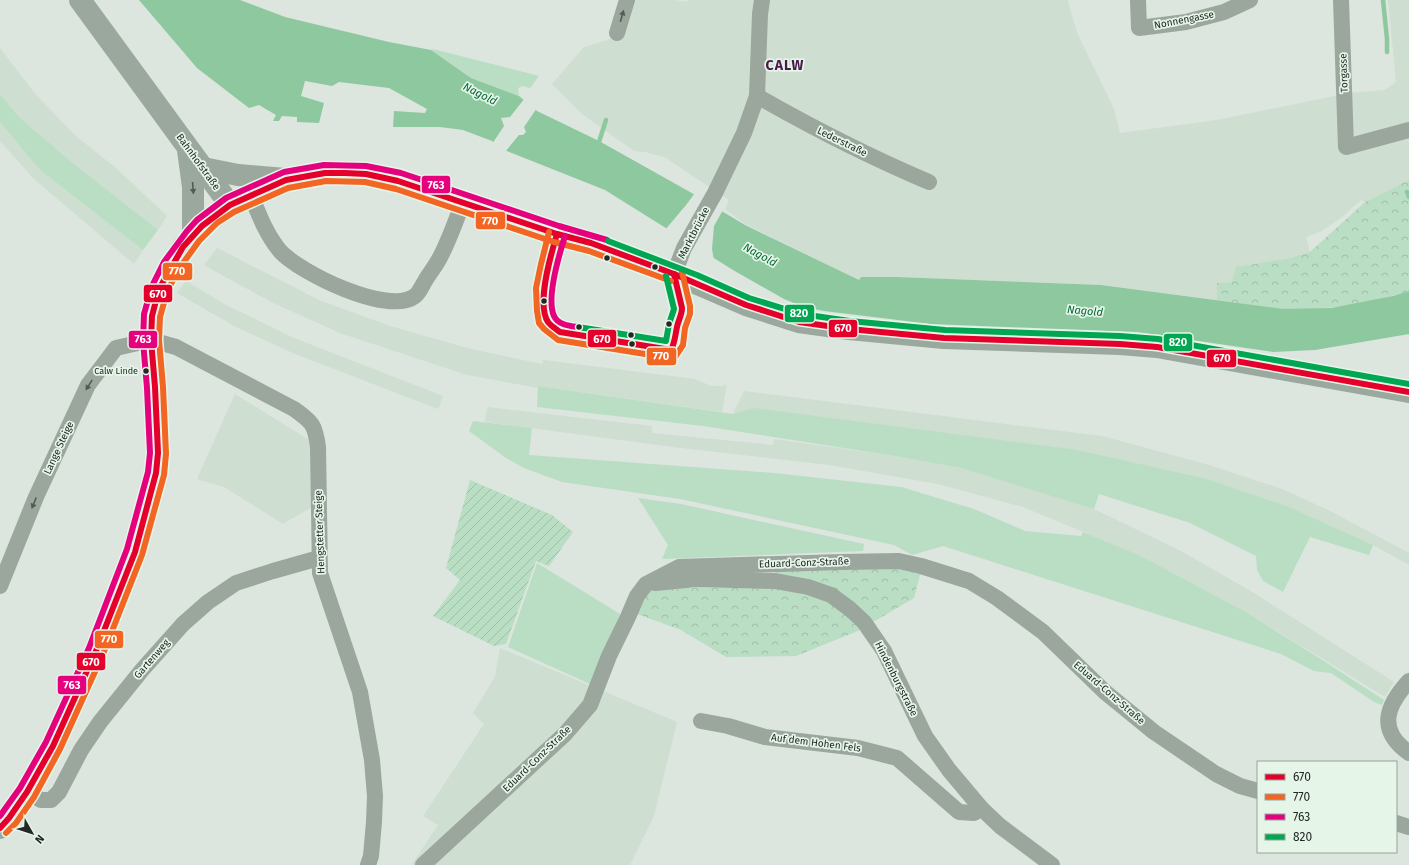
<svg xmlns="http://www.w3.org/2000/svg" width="1409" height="865" viewBox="0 0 1409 865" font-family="'Fira Sans',sans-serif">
	<defs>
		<pattern id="forest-crowns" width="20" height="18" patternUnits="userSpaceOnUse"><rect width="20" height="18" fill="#b9dec4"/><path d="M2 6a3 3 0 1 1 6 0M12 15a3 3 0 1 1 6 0" fill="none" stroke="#9fbea8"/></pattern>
		<pattern id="garden-furrows" width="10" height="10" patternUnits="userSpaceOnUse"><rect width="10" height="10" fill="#b9dec4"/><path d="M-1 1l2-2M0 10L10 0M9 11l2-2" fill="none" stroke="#9fbea8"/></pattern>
	</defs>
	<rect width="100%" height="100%" fill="#dce5de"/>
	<!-- built -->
	<g fill="#ceded1">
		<polygon points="621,0 674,0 687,2 688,0 1068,0 1071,13 1078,35 1114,109 1120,133 1217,120 1349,93 1385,90 1396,82 1388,0 1409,0 1409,180 1365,202 1361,200 1342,217 1322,231 1306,237 1310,252 1286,259 1232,282 1217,284 1217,300 1101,285 897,277 861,277 859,280 745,224 725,209 729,200 666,158 646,152 634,151 582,114 552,84 584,47 610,39"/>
		<polygon points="0,48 36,95 76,136 117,169 167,216 158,230 68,159 19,117 0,94"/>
		<polygon points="0,122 40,170 143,250 134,264 34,179 0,141"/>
		<polygon points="217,248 319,300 390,326 471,349 542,364 543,360 695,379 711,386 722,386 727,384 722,412 539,386 538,388 467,375 340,333 271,302 204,265"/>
		<polygon points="186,281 226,305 294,338 443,396 438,409 293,353 236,327 177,293"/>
		<polygon points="744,391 1102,436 1209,465 1282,489 1328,510 1409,553 1409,565 1373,545 1287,506 1207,479 733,414"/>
		<polygon points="235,394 314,443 312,507 283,524 224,487 197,479"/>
		<polygon points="487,407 652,426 652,433 773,445 774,439 895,456 961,468 1035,490 1094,509 1181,551 1254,593 1394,682 1385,697 1244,611 1139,555 1023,507 938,484 829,465 673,447 485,422"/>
		<polygon points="500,648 677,722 654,816 630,865 413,865 412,864 438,825 423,816 484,724 473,713 495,677"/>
	</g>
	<!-- grass -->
	<g fill="#b9dec4">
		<polygon points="433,49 539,76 530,88 523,86 518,88 519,96 471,78 431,50"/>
		<polygon points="0,94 19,117 68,159 158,230 143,250 40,170 0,122"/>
		<polygon points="538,386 733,414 754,408 1077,450 1207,479 1287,506 1373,545 1369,555 1310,537 1283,592 1263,581 1257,570 1256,556 1190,523 1099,494 1094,509 961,468 895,456 703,426 537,407"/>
		<polygon points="473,421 532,428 529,455 774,473 901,487 974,509 1025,531 1081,536 1083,532 1139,555 1244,611 1327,663 1384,700 1382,705 1374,702 1331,673 1314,671 1281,654 943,546 912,555 894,545 680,499 562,482 524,468 506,458 469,431"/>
		<polygon points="638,498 681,504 864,544 863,551 662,559 668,545"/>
		<polygon points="537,563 620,614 590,684 508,647"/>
	</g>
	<!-- forest -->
	<g fill="url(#forest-crowns)">
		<path d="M1409,180V291C1369,303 1326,311 1285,309C1262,308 1240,303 1217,300V283L1232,282L1236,267L1286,259L1310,252L1365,202Z"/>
		<polygon points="894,565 921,571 914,598 858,631 796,656 726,657 681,630 637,614 648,588 774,587 775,571"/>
	</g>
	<!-- garden -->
	<polygon fill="url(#garden-furrows)" points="470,480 552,515 573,532 549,566 536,561 506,644 494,646 433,616 460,580 446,568"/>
	<!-- water -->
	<polygon fill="#8ec89f" points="139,0 240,0 285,17 389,42 431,50 471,78 519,96 537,111 599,141 690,192 745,225 859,280 861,277 897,277 1101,285 1284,309 1331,308 1393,296 1409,291 1409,334 1315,350 1273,352 1137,332 931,324 824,311 804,307 784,299 733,270 605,190 507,151 492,141 463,130 440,127 393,127 394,111 425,113 427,109 389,88 339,82 332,86 305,81 301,96 324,103 319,123 297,122 297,117 282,116 279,121 273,121 276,115 259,105 249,108 197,68"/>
	<!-- pier -->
	<g fill="#dce5de">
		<polygon points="525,98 537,108 524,127 526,132 523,135 519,135 505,152 492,144 504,126 501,118 510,117"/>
		<polygon points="695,193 723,210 714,226 712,249 714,260 665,230 686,205"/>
	</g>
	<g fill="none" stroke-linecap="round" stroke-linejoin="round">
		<!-- stream -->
		<g stroke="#8ec89f" stroke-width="4.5">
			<polyline points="1383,0 1387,39 1387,52"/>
			<polyline points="598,145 606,120"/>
			<polyline points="1407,192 1409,197"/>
		</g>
		<!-- street -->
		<g stroke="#9ba69d" stroke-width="16">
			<polyline points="1138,0 1139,28 1186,22 1224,12 1250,0"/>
			<polyline points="1341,0 1346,147 1409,130"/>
			<polyline points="617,33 627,0"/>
			<path d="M757,96C813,128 870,157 929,182"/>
			<path d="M251,195C259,215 266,234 280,251C300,273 388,316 415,296C419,293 422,286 425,281C429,274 434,268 438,261C448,244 456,220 463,202"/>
			<polyline points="674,274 684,248 715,193 744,133 757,96 760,14 762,0"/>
			<polyline points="655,583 696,579 775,581 808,587 831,595 850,609 864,622 884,651 925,736 949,770 981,808 1000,826 1052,865"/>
			<path d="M0,586L36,497L88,385L116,348L151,340L176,347L294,409C312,422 315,424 318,447L320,573L360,692L372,760L375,796L374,822L371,856L368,865"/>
			<path d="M1409,681C1386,706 1377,730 1409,753"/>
			<polyline points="701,721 728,726 765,737 858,748 897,758 959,812 974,813 981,808"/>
			<polyline points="27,792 41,800 51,800 59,792 81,750 100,722 142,670 183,624 208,602 236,583 273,571 319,558"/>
			<polyline points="1396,823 1409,827"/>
			<polyline points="423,865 565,734 590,705 609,656 628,617 637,596 646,584 679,567 841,562 899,561 921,566 969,581 997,598 1043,632 1105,692 1154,732 1216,774 1240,786 1258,791"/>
		</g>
		<!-- primary -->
		<g stroke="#9ba89e" stroke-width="22">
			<polyline points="80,0 230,205"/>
			<polyline points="188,150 193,187 193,236"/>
			<polyline points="203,168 238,175 285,179"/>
			<polyline points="0,828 9,818 27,792 53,746 96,651 135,552 156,473 158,453 155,387 151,340 152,316 159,289 171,266 183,247 202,226 230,205 286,180 325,173 345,173 366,174 398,181 557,234 591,243 674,274 746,305 799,322 849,329 944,338 1120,344 1157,347 1409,392"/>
		</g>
		<!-- bus-1 casing -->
		<g stroke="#e5f6e9" stroke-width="9">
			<g id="bus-1">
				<path d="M557,234C551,254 536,304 548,322C551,326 556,329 560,332L671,350C675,342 675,336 677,327C678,321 682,315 682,308L674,274"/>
				<polyline points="0,828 9,818 27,792 53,746 96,651 135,552 156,473 158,453 155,387 151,340 152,316 159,289 183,247 202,226 230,205 286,180 325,173 345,173 366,174 398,181 557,234 591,243 674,274 746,305 799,322 849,329 944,338 1120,344 1157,347 1409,392"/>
			</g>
		</g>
		<!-- bus-2 casing -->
		<g stroke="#e5f6e9" stroke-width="9">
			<g id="bus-2">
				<polyline points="549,232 541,264 536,288 537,311 539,323 544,329 558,340 670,358 675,357 683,345 685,328 690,314 690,306 682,272"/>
				<polyline points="6,833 16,823 34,797 60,749 103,654 142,555 164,475 166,454 163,387 159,340 160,317 167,292 178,270 199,241 217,223 234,212 288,188 326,181 365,182 396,189 554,242 589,251 671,281"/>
			</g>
		</g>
		<!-- bus-3 casing -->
		<g stroke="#e5f6e9" stroke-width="9">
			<g id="bus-3">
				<path d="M565,236C559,255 546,298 554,316C558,325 570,326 578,327"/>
				<polyline points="0,816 20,788 46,742 89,648 127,549 148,472 150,453 147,388 143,341 144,314 152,286 164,262 187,231 197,220 226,198 284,172 324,165 366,166 401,173 559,226 607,240"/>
			</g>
		</g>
		<!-- bus-4 casing -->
		<g stroke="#e5f6e9" stroke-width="9">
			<g id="bus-4">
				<polyline points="608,241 697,275 749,298 801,314 850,321 945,330 1120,336 1158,339 1409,384"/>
				<polyline points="578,327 666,341 669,324 674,309 666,276"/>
			</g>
		</g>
		<!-- bus-1 -->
		<use href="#bus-1" stroke="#e4002b" stroke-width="6"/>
		<!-- bus-2 -->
		<use href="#bus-2" stroke="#f26522" stroke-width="6"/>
		<!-- bus-3 -->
		<use href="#bus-3" stroke="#e5007d" stroke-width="6"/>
		<!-- bus-4 -->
		<use href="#bus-4" stroke="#00a651" stroke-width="6"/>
	</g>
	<!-- one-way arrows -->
	<defs><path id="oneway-solid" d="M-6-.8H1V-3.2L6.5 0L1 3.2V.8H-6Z"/></defs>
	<g fill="#525a54">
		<use href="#oneway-solid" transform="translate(622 16) rotate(-74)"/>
		<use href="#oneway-solid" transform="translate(89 385) rotate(122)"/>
		<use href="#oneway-solid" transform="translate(34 503) rotate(112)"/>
	</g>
	<use fill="#525b55" href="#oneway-solid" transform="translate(193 188) rotate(86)"/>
	<!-- markers -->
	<g fill="#222824" stroke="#e5f6e9" stroke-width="1.5">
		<circle cx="607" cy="258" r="3.5"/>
		<circle cx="655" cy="267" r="3.5"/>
		<circle cx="544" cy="301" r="3.5"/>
		<circle cx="669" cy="324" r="3.5"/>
		<circle cx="579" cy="327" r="3.5"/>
		<circle cx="631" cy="335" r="3.5"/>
		<circle cx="632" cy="344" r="3.5"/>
		<circle cx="146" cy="371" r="3.5"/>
	</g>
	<g text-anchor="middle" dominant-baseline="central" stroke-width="3.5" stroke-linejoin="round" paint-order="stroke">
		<!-- bus labels -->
		<g font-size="9" fill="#222824" stroke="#e5f6e9" text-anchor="end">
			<text x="138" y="371">Calw Linde</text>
		</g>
		<!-- street labels -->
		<g font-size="10" fill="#222824" stroke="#e5f6e9">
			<text transform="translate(1184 20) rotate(-11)">Nonnengasse</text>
			<text transform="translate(1344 73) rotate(-92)">Torgasse</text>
			<text transform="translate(842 142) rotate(26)">Lederstraße</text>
			<text transform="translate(198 162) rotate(54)">Bahnhofstraße</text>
			<text transform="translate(694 233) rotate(-63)">Marktbrücke</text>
			<text transform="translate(59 448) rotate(-65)">Lange Steige</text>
			<text transform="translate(320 532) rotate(-92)">Hengstetter Steige</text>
			<text transform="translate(804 563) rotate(-2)">Eduard-Conz-Straße</text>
			<text transform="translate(152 659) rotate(-49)">Gartenweg</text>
			<text transform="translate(896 679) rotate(63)">Hindenburgstraße</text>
			<text transform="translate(1109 693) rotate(41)">Eduard-Conz-Straße</text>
			<text transform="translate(816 743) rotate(7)">Auf dem Hohen Fels</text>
			<text transform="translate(537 759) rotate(-44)">Eduard-Conz-Straße</text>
		</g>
		<!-- water labels -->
		<g font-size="11" font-style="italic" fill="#046533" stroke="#e5f6e9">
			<text transform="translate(480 94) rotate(27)">Nagold</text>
			<text transform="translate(760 255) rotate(29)">Nagold</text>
			<text transform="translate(1085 311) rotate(5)">Nagold</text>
		</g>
		<!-- district labels -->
		<g font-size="14" font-weight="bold" letter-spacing="1" fill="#4a194a" stroke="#e5f6e9">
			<text x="785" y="65">CALW</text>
		</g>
	</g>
	<g stroke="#e5f6e9" stroke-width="1.5">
		<rect x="421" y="175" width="30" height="19" rx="4" fill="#e5007d"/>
		<rect x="475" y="211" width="31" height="19" rx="4" fill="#f26522"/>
		<rect x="162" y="262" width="31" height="19" rx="4" fill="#f26522"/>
		<rect x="143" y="284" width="30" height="19" rx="4" fill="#e4002b"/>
		<rect x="784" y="304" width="31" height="19" rx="4" fill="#00a651"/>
		<rect x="828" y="319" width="30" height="19" rx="4" fill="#e4002b"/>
		<rect x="587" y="329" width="30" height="19" rx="4" fill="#e4002b"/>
		<rect x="128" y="330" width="30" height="19" rx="4" fill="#e5007d"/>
		<rect x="1163" y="333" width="30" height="19" rx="4" fill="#00a651"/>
		<rect x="646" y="347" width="31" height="19" rx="4" fill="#f26522"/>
		<rect x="1206" y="349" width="31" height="19" rx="4" fill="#e4002b"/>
		<rect x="94" y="630" width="30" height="19" rx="4" fill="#f26522"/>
		<rect x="76" y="652" width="30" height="19" rx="4" fill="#e4002b"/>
		<rect x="57" y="675" width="30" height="20" rx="4" fill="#e5007d"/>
	</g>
	<g font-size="11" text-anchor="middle" font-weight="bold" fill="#fff">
		<text x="436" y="189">763</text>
		<text x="490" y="225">770</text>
		<text x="177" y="275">770</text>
		<text x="158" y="298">670</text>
		<text x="799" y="317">820</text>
		<text x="843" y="332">670</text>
		<text x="602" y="343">670</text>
		<text x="143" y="343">763</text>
		<text x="1178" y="346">820</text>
		<text x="661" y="360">770</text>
		<text x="1222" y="362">670</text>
		<text x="109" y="643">770</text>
		<text x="91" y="666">670</text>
		<text x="72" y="689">763</text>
	</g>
	<!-- legend -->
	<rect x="1257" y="761" width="140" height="92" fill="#e5f6e9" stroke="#97a49a"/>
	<rect x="1265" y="774" width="20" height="6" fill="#e4002b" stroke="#97a49a"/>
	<text x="1293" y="781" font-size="12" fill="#222824">670</text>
	<rect x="1265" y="794" width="20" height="6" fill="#f26522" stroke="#97a49a"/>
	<text x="1293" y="801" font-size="12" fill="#222824">770</text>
	<rect x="1265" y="814" width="20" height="6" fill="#e5007d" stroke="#97a49a"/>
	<text x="1293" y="821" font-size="12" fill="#222824">763</text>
	<rect x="1265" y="834" width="20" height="6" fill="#00a651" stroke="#97a49a"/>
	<text x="1293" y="841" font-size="12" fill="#222824">820</text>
	<!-- north arrow -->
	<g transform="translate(32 833) rotate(129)" stroke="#e5f6e9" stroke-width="3" paint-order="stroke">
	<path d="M0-3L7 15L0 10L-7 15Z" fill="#222824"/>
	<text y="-6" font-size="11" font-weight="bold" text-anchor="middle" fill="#222824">N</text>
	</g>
</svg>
